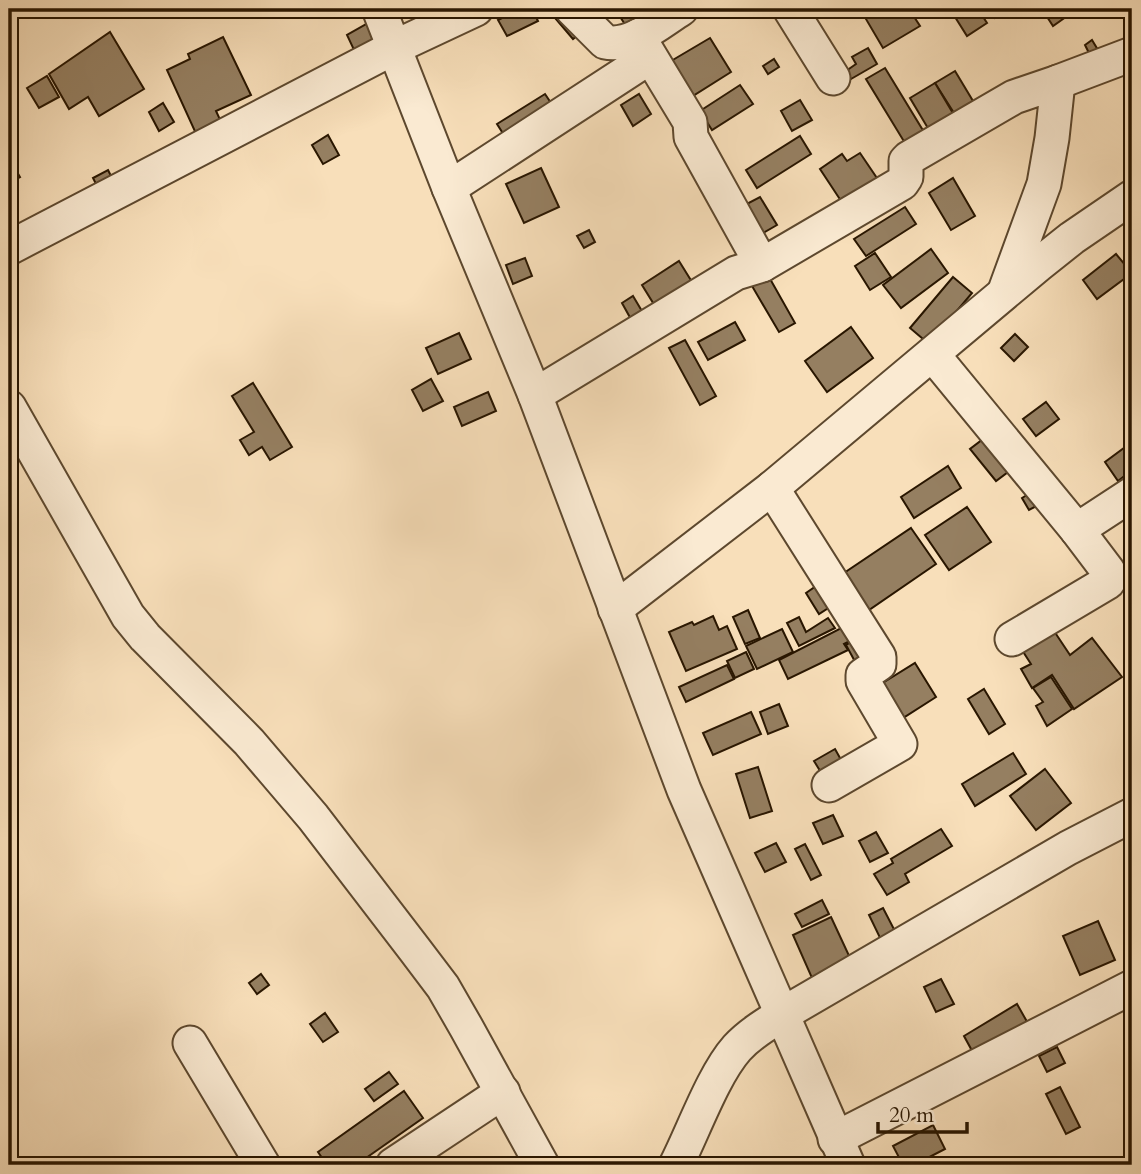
<svg xmlns="http://www.w3.org/2000/svg" width="1141" height="1174" viewBox="0 0 1141 1174" font-family="Cardo,serif">
	<rect width="100%" height="100%" fill="#f8dfba"/>
	<filter id="stains"><feTurbulence type="fractalNoise" baseFrequency=".00286" numOctaves="4"/><feColorMatrix values="0 0 0 0 .2 0 0 0 0 .09 0 0 0 0 .02 0 0 0 .5 -.17"/></filter>
	<radialGradient id="worn" r=".72"><stop offset=".6" stop-color="#630" stop-opacity="0"/><stop offset="1" stop-color="#630" stop-opacity=".3"/></radialGradient>
	<!-- building -->
	<g fill="#957f61" stroke="#291600" stroke-width="2">
		<polygon points="106,9 126,9 110,17"/>
		<polygon points="521,9 532,9 538,21 507,36 498,20"/>
		<polygon points="553,9 563,9 583,31 573,39 550,12"/>
		<polygon points="615,9 628,9 637,24 628,29"/>
		<polygon points="805,9 832,9 812,21"/>
		<polygon points="872,9 909,9 920,26 883,48 863,14"/>
		<polygon points="950,9 978,9 987,23 967,36"/>
		<polygon points="990,9 1011,9 995,18"/>
		<polygon points="1042,9 1067,9 1070,14 1053,26"/>
		<polygon points="370,22 379,40 355,52 347,35"/>
		<polygon points="110,32 144,89 99,116 88,97 69,109 49,74"/>
		<polygon points="223,37 251,95 216,111 223,126 198,138 167,70 190,59 188,54"/>
		<polygon points="710,38 731,72 688,99 666,64"/>
		<polygon points="1092,40 1098,50 1090,55 1085,45"/>
		<polygon points="868,48 877,64 851,79 846,71 856,64 852,57"/>
		<polygon points="774,59 779,67 768,74 763,66"/>
		<polygon points="885,68 927,137 908,148 866,79"/>
		<polygon points="955,71 973,101 954,113 935,83"/>
		<polygon points="47,76 59,97 39,108 27,88"/>
		<polygon points="935,83 954,115 929,130 910,98"/>
		<polygon points="740,85 753,104 712,130 700,111"/>
		<polygon points="545,94 559,115 511,146 497,124"/>
		<polygon points="639,94 651,114 633,126 621,105"/>
		<polygon points="800,100 812,120 792,131 781,111"/>
		<polygon points="163,103 174,122 159,131 149,112"/>
		<polygon points="328,135 339,155 323,164 312,145"/>
		<polygon points="800,136 811,154 757,188 746,170"/>
		<polygon points="860,153 883,187 847,210 820,169 842,154 847,161"/>
		<polygon points="9,158 20,177 9,183"/>
		<polygon points="541,168 559,207 524,223 506,184"/>
		<polygon points="108,170 113,180 98,188 93,178"/>
		<polygon points="953,178 975,216 951,230 929,193"/>
		<polygon points="760,197 777,225 758,236 741,207"/>
		<polygon points="905,207 916,224 866,256 854,239"/>
		<polygon points="589,230 595,242 584,248 577,236"/>
		<polygon points="931,249 948,273 901,308 883,285"/>
		<polygon points="875,253 891,277 870,290 855,266"/>
		<polygon points="1116,254 1132,273 1097,299 1083,280"/>
		<polygon points="525,258 532,276 513,284 506,265"/>
		<polygon points="679,261 692,282 655,306 642,285"/>
		<polygon points="769,277 795,323 779,332 752,286"/>
		<polygon points="953,277 972,293 929,344 910,328"/>
		<polygon points="633,296 649,323 637,330 622,303"/>
		<polygon points="735,322 745,340 708,360 698,342"/>
		<polygon points="851,327 873,358 827,392 805,361"/>
		<polygon points="459,333 471,359 438,374 426,348"/>
		<polygon points="1015,334 1028,347 1014,361 1001,348"/>
		<polygon points="685,340 716,396 700,405 669,348"/>
		<polygon points="431,379 443,401 423,411 412,390"/>
		<polygon points="253,383 292,447 270,460 262,447 249,455 240,440 254,432 232,396"/>
		<polygon points="488,392 496,411 462,426 454,407"/>
		<polygon points="1046,402 1059,419 1036,436 1023,419"/>
		<polygon points="991,433 1016,466 996,481 970,449"/>
		<polygon points="1132,442 1132,470 1118,481 1105,462"/>
		<polygon points="948,466 961,488 914,518 901,497"/>
		<polygon points="1037,489 1044,502 1029,510 1022,498"/>
		<polygon points="967,507 991,542 949,570 925,535"/>
		<polygon points="911,528 936,564 869,610 844,573"/>
		<polygon points="822,582 836,603 819,614 806,593"/>
		<polygon points="748,610 760,638 745,644 733,617"/>
		<polygon points="713,616 719,630 727,626 737,649 686,671 669,632 692,622 694,625"/>
		<polygon points="799,617 806,632 828,618 835,628 799,646 787,623"/>
		<polygon points="851,623 858,637 844,644 848,650 788,679 779,660"/>
		<polygon points="782,629 793,652 757,669 746,646"/>
		<polygon points="1054,631 1070,655 1092,638 1122,677 1074,709 1052,675 1032,688 1021,669 1031,664 1022,650"/>
		<polygon points="860,637 859,669 846,645"/>
		<polygon points="746,652 754,669 735,678 727,661"/>
		<polygon points="915,663 936,697 903,718 881,684"/>
		<polygon points="727,665 734,679 686,702 679,687"/>
		<polygon points="1051,677 1072,709 1047,726 1036,706 1043,702 1033,688"/>
		<polygon points="984,689 1005,724 989,734 968,699"/>
		<polygon points="779,704 788,726 768,734 760,712"/>
		<polygon points="751,712 761,734 713,755 703,733"/>
		<polygon points="835,749 845,767 825,779 814,761"/>
		<polygon points="1013,753 1026,774 975,806 962,784"/>
		<polygon points="758,767 772,811 750,818 736,774"/>
		<polygon points="1045,769 1071,803 1036,830 1010,796"/>
		<polygon points="833,815 843,836 823,844 813,823"/>
		<polygon points="941,829 952,846 905,874 909,882 887,895 874,874 893,863 891,859"/>
		<polygon points="876,832 888,853 870,862 859,841"/>
		<polygon points="776,843 786,862 765,872 755,853"/>
		<polygon points="805,844 821,875 811,880 795,849"/>
		<polygon points="822,900 829,914 802,927 795,914"/>
		<polygon points="883,908 898,937 883,944 869,915"/>
		<polygon points="831,917 851,960 812,978 793,935"/>
		<polygon points="1098,921 1115,960 1080,975 1063,936"/>
		<polygon points="261,974 269,985 257,994 249,983"/>
		<polygon points="941,979 954,1004 936,1012 924,987"/>
		<polygon points="1017,1004 1030,1027 976,1058 964,1036"/>
		<polygon points="325,1013 338,1032 323,1042 310,1024"/>
		<polygon points="1057,1047 1065,1063 1047,1072 1039,1056"/>
		<polygon points="389,1072 398,1084 374,1101 365,1089"/>
		<polygon points="1060,1087 1080,1127 1066,1134 1046,1094"/>
		<polygon points="404,1091 423,1118 356,1165 327,1165 318,1152"/>
		<polygon points="933,1125 945,1149 914,1165 903,1165 893,1146"/>
	</g>
	<g fill="none" stroke-linecap="round" stroke-linejoin="round">
		<!-- minor casing -->
		<g stroke="#5d482e" stroke-width="37">
			<g id="minor">
				<polyline points="379,9 449,188 535,395 684,790 848,1165"/>
				<path d="M572,9L605,42C631,48 660,22 681,9"/>
				<polyline points="790,9 833,78"/>
				<polyline points="1058,82 1132,54"/>
				<polyline points="449,188 650,57"/>
				<polyline points="9,248 395,47 476,9"/>
				<polyline points="762,265 902,183 906,177 906,161 909,158 1014,97 1058,82 1052,138 1044,184 1006,288"/>
				<polyline points="933,355 1077,530"/>
				<polyline points="535,395 736,273 762,265 691,137 690,122 638,36"/>
				<polyline points="9,407 128,616 145,637 249,742 313,817 415,950 443,987 466,1027 542,1165"/>
				<polyline points="772,488 879,657 879,664 863,675 863,681 900,744 829,785"/>
				<polyline points="615,609 772,488 1038,265 1072,238 1132,197"/>
				<polyline points="1012,639 1108,582 1110,578 1108,571 1077,530 1132,494"/>
				<polyline points="190,1043 263,1165"/>
				<polyline points="835,1139 1132,987"/>
				<polyline points="393,1165 503,1092"/>
				<path d="M676,1165C693,1132 713,1075 737,1048C749,1035 765,1025 781,1015L1068,848L1132,815"/>
			</g>
		</g>
		<!-- minor -->
		<use href="#minor" stroke="#faead2" stroke-width="33"/>
	</g>
	<!-- margin -->
	<rect width="1141" height="1174" fill="none" stroke="#f8dfba" stroke-width="35"/>
	<rect x="10" y="10" width="1120" height="1153" fill="none" stroke="#291600" stroke-width="3.5"/>
	<rect x="18" y="18" width="1106" height="1139" fill="none" stroke="#291600" stroke-width="2"/>
	<!-- scale -->
	<path d="M878 1122v10h89v-10" fill="none" stroke="#291600" stroke-width="3.5"/>
	<text x="889" y="1122" font-size="21" fill="#291600" stroke="#faead2" stroke-width="5" paint-order="stroke">20 m</text>
	<rect width="100%" height="100%" filter="url(#stains)"/>
	<rect width="100%" height="100%" fill="url(#worn)"/>
</svg>
